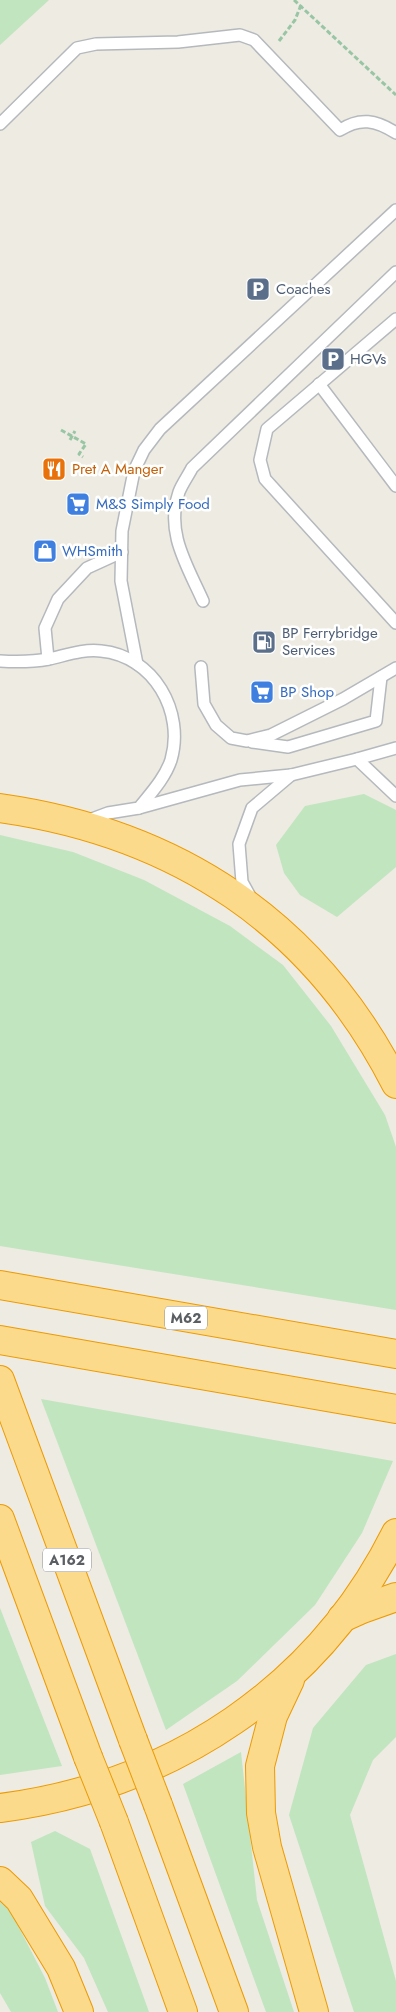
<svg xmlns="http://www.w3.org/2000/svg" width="396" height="2012" viewBox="0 0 396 2012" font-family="Jost,sans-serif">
	<rect width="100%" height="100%" fill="#edebe2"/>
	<!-- green -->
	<g fill="#c1e5bf">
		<polygon points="0,0 49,0 0,45"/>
		<polygon points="364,794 396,810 396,867 337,917 300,895 284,873 276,845 305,806"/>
		<polygon points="0,835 73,852 144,880 230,926 283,965 331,1026 385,1115 396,1147 396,1310 0,1246"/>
		<polygon points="41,1399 393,1461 362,1533 315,1605 237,1681 166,1730"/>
		<polygon points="0,1608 62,1766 0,1775"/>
		<polygon points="396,1654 396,1737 373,1760 350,1815 396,1981 396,2012 354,2012 289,1815 313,1728 366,1665"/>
		<polygon points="241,1752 257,1900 294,2012 266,2012 183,1784"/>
		<polygon points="55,1831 90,1849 149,2012 108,2012 84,1958 45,1906 31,1842"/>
		<polygon points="0,1902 11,1912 45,1978 58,2012 11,2012 0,1993"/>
	</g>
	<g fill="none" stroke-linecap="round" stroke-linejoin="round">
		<!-- lane casing -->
		<g stroke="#b5b9bd" stroke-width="14">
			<g id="lane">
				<path d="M0,124L77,48L96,44L178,42L240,35L254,40L340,130C360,117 376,120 396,133"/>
				<polyline points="396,319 267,429 260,460 265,479 396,623"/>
				<polyline points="319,384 396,486"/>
				<path d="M203,601C187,565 165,532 179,492C182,484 188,476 192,468L396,272"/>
				<polyline points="48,659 45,628 58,599 87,568 122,552"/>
				<path d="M0,661C17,662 32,662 49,659C67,655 83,649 101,651C154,656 185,712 171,760C165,778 151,793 139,808L108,813L84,822"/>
				<polyline points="137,664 121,581 122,531 134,471 144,450 160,429 396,210"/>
				<polyline points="201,667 204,704 216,725 231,738 247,741 271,735 343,699 396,668"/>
				<polyline points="252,742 288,747 376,721 381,677"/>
				<polyline points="357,759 396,796"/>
				<polyline points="139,808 240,780 291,775 357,759 396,748"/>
				<polyline points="252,900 242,882 239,844 252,808 291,775"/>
			</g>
		</g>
		<!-- highway casing -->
		<g stroke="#ed9a03" stroke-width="30">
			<g id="highway">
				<path d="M0,808C177,833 314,923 396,1084"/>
				<polyline points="0,1285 396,1354"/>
				<polyline points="0,1340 396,1409"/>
				<polyline points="0,1380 133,1740"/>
				<polyline points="0,1519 88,1757"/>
				<polyline points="342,1618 362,1609 396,1597"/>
				<polyline points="290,1680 273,1716 260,1766 261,1813 267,1847 314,2012"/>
				<polyline points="158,1805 234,2012"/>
				<path d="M0,1808C172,1786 318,1689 396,1533"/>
				<polyline points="114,1822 183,2012"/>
				<polyline points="0,1881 19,1899 61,1968 79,2012"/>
			</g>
		</g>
		<!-- path -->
		<g stroke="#98c6a4" stroke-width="3" stroke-dasharray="5 2.5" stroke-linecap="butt">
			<polyline points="294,0 396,95"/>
			<polyline points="279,41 295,20 301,5"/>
			<polyline points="61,430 86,444 79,454 83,457"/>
			<polyline points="70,440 75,431"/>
		</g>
		<!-- lane -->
		<use href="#lane" stroke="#fff" stroke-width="11"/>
		<!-- highway -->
		<use href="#highway" stroke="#fbda8b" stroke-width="28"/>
		<!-- highway-bridge casing -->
		<g stroke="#ed9a03" stroke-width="30" stroke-linecap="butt">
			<g id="highway-bridge">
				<polyline points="133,1740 158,1805"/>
				<polyline points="88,1757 114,1822"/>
			</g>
		</g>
		<!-- highway-bridge -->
		<use href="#highway-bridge" stroke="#fbda8b" stroke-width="28"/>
	</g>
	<!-- icons -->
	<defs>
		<g id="parking-square" transform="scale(1.25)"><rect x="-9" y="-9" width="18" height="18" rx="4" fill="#5c6f8a" stroke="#fff"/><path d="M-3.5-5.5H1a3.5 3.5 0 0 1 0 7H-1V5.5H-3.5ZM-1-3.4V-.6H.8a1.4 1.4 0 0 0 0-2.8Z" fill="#fff"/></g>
		<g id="restaurant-square" transform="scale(1.25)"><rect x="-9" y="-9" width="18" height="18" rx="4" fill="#e8710a" stroke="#fff"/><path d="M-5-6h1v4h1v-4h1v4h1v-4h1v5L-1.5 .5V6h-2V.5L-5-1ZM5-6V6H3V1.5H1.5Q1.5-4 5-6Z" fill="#fff"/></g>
		<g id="supermarket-square" transform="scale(1.25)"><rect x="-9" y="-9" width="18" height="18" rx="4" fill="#3f7fe0" stroke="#fff"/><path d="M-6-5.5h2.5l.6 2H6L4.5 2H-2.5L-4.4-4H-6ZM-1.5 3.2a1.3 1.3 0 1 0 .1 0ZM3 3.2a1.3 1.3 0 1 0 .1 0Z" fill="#fff"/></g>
		<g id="shop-square" transform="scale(1.25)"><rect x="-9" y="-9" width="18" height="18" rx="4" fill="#3f7fe0" stroke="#fff"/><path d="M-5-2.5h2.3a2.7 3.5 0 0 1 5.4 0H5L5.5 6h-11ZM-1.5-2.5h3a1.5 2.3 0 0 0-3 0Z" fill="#fff"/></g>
		<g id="fuel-square" transform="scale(1.25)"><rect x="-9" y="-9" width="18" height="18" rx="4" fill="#5c6f8a" stroke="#fff"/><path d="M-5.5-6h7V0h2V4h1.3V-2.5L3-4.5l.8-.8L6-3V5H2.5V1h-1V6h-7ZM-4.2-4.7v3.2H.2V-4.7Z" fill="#fff"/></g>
	</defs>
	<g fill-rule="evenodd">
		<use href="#parking-square" x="258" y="289"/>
		<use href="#parking-square" x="333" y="359"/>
		<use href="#restaurant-square" x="54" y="469"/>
		<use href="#supermarket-square" x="78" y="504"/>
		<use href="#shop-square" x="45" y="551"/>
		<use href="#fuel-square" x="264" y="642"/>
		<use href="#supermarket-square" x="262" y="692"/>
	</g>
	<g text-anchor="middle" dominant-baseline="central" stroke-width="5" stroke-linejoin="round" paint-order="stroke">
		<!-- shield labels -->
		<g fill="#fff" stroke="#8c8f92" stroke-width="1">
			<rect x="165" y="1306.5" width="42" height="23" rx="4"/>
			<rect x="43" y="1548.5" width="48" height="23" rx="4"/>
		</g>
		<g font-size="14" font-weight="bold" fill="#5b5f63">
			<text x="186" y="1318">M62</text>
			<text x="67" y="1560">A162</text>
		</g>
		<!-- service labels -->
		<g font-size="15" fill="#4e5e75" stroke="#fff" text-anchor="start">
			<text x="276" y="289">Coaches</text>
			<text x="350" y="359">HGVs</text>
			<text x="282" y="633">BP Ferrybridge<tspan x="282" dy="17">Services</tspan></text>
		</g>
		<!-- food labels -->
		<g font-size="15" fill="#c56008" stroke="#fff" text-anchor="start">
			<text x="72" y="469">Pret A Manger</text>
		</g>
		<!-- shop labels -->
		<g font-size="15" fill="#366cbe" stroke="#fff" text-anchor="start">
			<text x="96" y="504">M&amp;S Simply Food</text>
			<text x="62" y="551">WHSmith</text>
			<text x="280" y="692">BP Shop</text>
		</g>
	</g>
</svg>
